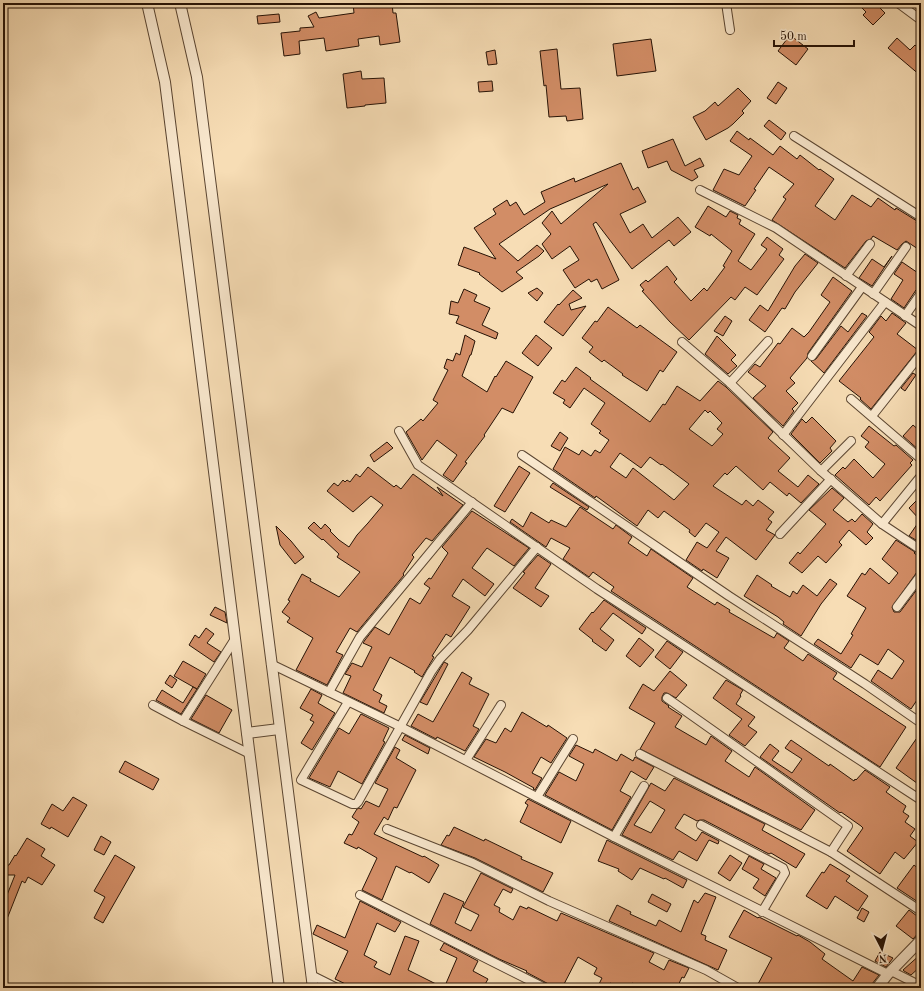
<svg xmlns="http://www.w3.org/2000/svg" width="924" height="991" viewBox="0 0 924 991" font-family="'Old Standard TT',serif">
	<rect width="100%" height="100%" fill="#f7ddb5"/>
	<filter id="stains"><feTurbulence type="fractalNoise" baseFrequency=".005" numOctaves="4"/><feColorMatrix values="0 0 0 0 .2 0 0 0 0 .09 0 0 0 0 .02 0 0 0 .5 -.17"/></filter>
	<radialGradient id="worn" r=".72"><stop offset=".6" stop-color="#630" stop-opacity="0"/><stop offset="1" stop-color="#630" stop-opacity=".3"/></radialGradient>
	<!-- building -->
	<g fill="#d28d66" stroke="#261205" fill-rule="evenodd">
		<polygon points="353,3 392,3 393,13 396,13 400,42 380,45 379,36 358,39 359,46 326,51 324,38 299,41 300,54 284,56 281,33 300,31 300,28 314,27 308,16 316,12 319,18 354,13"/>
		<polygon points="857,3 875,3 885,13 873,25 863,15 866,12"/>
		<polygon points="279,14 280,22 258,24 257,16"/>
		<polygon points="790,35 808,49 796,65 778,51"/>
		<polygon points="897,38 910,50 915,45 921,50 921,76 888,48"/>
		<polygon points="651,39 656,71 617,76 613,44"/>
		<polygon points="557,49 561,89 580,88 583,119 567,121 566,116 549,117 546,85 544,86 540,51"/>
		<polygon points="495,50 497,64 488,65 486,52"/>
		<polygon points="361,71 362,79 384,78 386,103 365,105 365,106 347,108 343,74"/>
		<polygon points="492,81 493,91 479,92 478,82"/>
		<polygon points="778,82 787,88 776,104 767,98"/>
		<polygon points="738,88 751,101 742,111 744,113 733,124 728,128 706,140 693,117 705,111 715,102 718,106"/>
		<polygon points="769,120 786,133 781,140 764,126"/>
		<polygon points="737,131 749,140 750,138 773,155 780,146 797,159 800,155 819,170 820,169 834,179 815,206 835,220 852,195 871,207 878,198 895,210 896,208 917,221 916,223 921,226 921,251 906,241 902,244 897,250 873,236 871,239 866,241 845,268 772,220 786,199 783,197 794,184 769,167 754,189 756,190 745,206 713,190 724,169 739,175 752,156 730,141"/>
		<polygon points="673,139 685,166 700,158 704,166 694,170 698,177 692,181 671,170 667,161 648,168 642,151"/>
		<polygon points="621,163 633,190 638,187 646,202 620,214 630,233 643,224 652,238 678,217 691,232 674,246 669,240 632,269 596,222 593,224 619,280 602,289 597,279 591,282 589,279 575,288 563,270 579,260 570,246 552,259 542,244 551,234 542,223 552,211 561,224 608,184 550,209 499,244 518,261 537,245 544,251 539,256 516,272 523,278 502,292 479,274 480,273 458,265 464,247 496,259 474,228 496,214 493,209 507,200 510,206 516,202 524,215 545,202 541,192 574,178 575,182"/>
		<polygon points="708,206 726,217 730,211 738,215 737,218 741,220 739,224 755,234 738,261 751,270 767,249 761,245 767,237 783,249 779,255 784,259 757,295 745,287 735,300 731,297 689,340 670,322 642,291 644,290 640,285 646,280 648,282 667,266 677,279 674,282 691,301 704,288 707,291 725,267 723,266 732,251 711,234 710,236 695,227"/>
		<polygon points="805,254 818,263 795,292 785,309 782,308 765,332 749,320 760,305 768,311 795,266"/>
		<polygon points="892,256 872,286 859,278 872,259 884,267"/>
		<polygon points="902,262 921,275 921,288 916,290 904,308 891,299 903,280 894,274"/>
		<polygon points="833,277 852,291 808,353 807,358 790,378 795,383 786,391 798,403 792,409 794,411 783,426 753,398 766,386 748,372 755,364 760,367 778,343 780,344 792,328 804,337 809,332 830,302 821,295"/>
		<polygon points="537,288 543,293 537,301 528,293"/>
		<polygon points="464,289 477,295 474,301 490,308 482,325 498,333 496,339 456,323 459,316 449,314 451,301 458,303"/>
		<polygon points="573,290 582,298 569,304 571,310 586,306 563,336 544,322 558,304 559,305"/>
		<polygon points="608,307 637,328 640,325 677,352 663,372 660,370 647,391 622,375 623,374 604,360 602,362 589,352 593,347 582,338 595,321 597,322"/>
		<polygon points="862,313 867,316 824,373 811,361 816,359 841,326 848,332"/>
		<polygon points="892,313 906,323 897,334 918,350 871,409 860,399 861,398 839,381 874,337 869,332 881,316 886,321"/>
		<polygon points="725,316 732,321 723,336 714,331"/>
		<polygon points="465,335 475,341 471,355 470,355 462,376 487,392 495,376 496,377 506,361 533,377 513,413 502,408 484,435 485,436 465,462 467,463 453,482 443,475 457,455 437,440 422,460 406,432 421,419 423,421 438,403 433,400 448,370 444,368 447,359 453,361 456,353 460,355"/>
		<polygon points="536,335 552,348 538,366 522,353"/>
		<polygon points="717,336 736,355 731,360 737,366 728,374 705,354"/>
		<path d="M576,367L591,378L590,379L650,422L663,404L665,405L677,386L700,401L718,381L726,387L773,432L768,438L790,458L778,471L798,487L808,475L819,484L801,503L789,493L787,496L770,482L763,490L736,466L727,475L725,473L713,486L742,505L746,500L753,506L758,500L774,512L768,519L772,522L766,530L775,535L756,560L726,537L716,551L729,558L717,578L703,569L702,571L686,560L697,542L707,548L719,532L706,523L695,537L689,532L690,530L664,511L658,518L648,510L637,526L596,496L595,498L553,469L565,447L579,455L582,450L591,456L595,450L600,453L609,440L599,433L601,431L591,424L605,403L584,388L570,408L563,403L565,400L553,393L562,380L565,382ZM705,410L708,413L710,411L722,423L717,429L723,434L712,446L689,429ZM620,453L641,468L650,457L661,465L662,464L689,484L674,500L633,468L626,478L610,467Z"/>
		<polygon points="913,373 916,375 905,391 901,388"/>
		<polygon points="812,417 836,441 830,448 832,451 820,463 791,434 802,419 806,423"/>
		<polygon points="913,425 921,432 920,451 903,436"/>
		<polygon points="869,426 894,446 896,445 913,460 910,463 912,465 880,501 876,497 869,505 835,475 843,467 845,469 854,459 873,478 885,464 865,447 869,442 861,436"/>
		<polygon points="560,432 568,438 560,451 551,446"/>
		<polygon points="387,442 393,448 374,462 370,455"/>
		<polygon points="519,466 530,473 505,512 494,506"/>
		<polygon points="368,467 394,487 396,485 401,489 413,474 443,496 437,487 463,505 432,541 426,538 412,555 414,557 403,574 404,575 357,632 350,628 336,652 343,655 327,685 296,670 313,638 287,622 290,618 282,612 290,601 288,600 302,574 311,579 310,581 339,597 360,572 337,557 339,554 323,539 322,540 308,528 314,522 321,529 325,524 331,530 330,531 339,540 349,547 357,535 368,523 383,505 371,496 353,512 327,491 334,483 338,486 343,480 345,482 347,480 350,482 356,474 360,477"/>
		<polygon points="553,483 589,507 587,510 550,487"/>
		<polygon points="832,488 844,498 833,510 848,522 852,519 855,522 862,514 873,524 867,532 873,538 866,545 849,530 839,542 842,545 826,563 818,556 802,573 789,563 798,552 800,554 826,524 809,510"/>
		<polygon points="921,496 921,543 909,536 920,520 909,508"/>
		<polygon points="580,507 613,529 616,525 632,537 628,543 647,556 651,549 693,578 687,587 715,605 717,602 730,610 729,612 774,638 777,633 789,641 784,648 803,661 808,654 837,673 833,679 906,727 880,767 611,591 614,587 593,572 589,577 563,559 570,548 551,538 546,547 510,522 512,519 523,527 531,512 549,523 551,520 566,527"/>
		<polygon points="472,511 529,548 514,566 487,548 483,553 472,568 494,584 485,596 463,579 452,596 470,607 451,637 446,634 432,656 434,657 422,677 414,672 415,671 390,657 373,690 382,695 379,702 387,706 384,713 343,693 351,676 345,674 352,663 362,667 372,647 363,643 365,640 375,627 389,635 410,598 420,604 430,588 424,584 429,578 431,579 448,553 442,547"/>
		<polygon points="276,526 291,541 304,557 295,564 280,545"/>
		<polygon points="896,540 915,552 914,553 921,558 921,570 917,572 892,607 894,612 900,612 921,584 921,658 917,664 921,667 921,694 911,709 871,681 878,670 892,679 904,661 888,649 878,665 860,654 851,668 814,644 818,639 841,654 853,635 851,634 866,608 847,596 862,573 865,575 870,568 889,584 898,573 882,559"/>
		<polygon points="538,555 551,564 535,588 549,596 541,607 513,588 525,573 523,572"/>
		<polygon points="757,575 772,585 771,586 790,597 793,591 797,594 803,585 817,596 830,579 837,584 821,604 801,636 783,624 784,622 778,617 744,596"/>
		<polygon points="604,600 646,628 642,634 613,613 600,629 614,640 606,651 592,641 593,640 579,629 592,612 593,613"/>
		<polygon points="215,607 225,612 227,623 210,615"/>
		<polygon points="206,628 214,634 207,643 221,652 214,662 189,645 195,635 199,638"/>
		<polygon points="639,638 654,650 640,667 626,656"/>
		<polygon points="667,641 683,652 670,669 655,657"/>
		<polygon points="183,661 206,674 197,689 174,676"/>
		<polygon points="444,662 448,664 427,705 420,702"/>
		<polygon points="670,671 687,685 676,698 667,693 664,693 662,697 662,701 669,706 668,707 682,716 675,727 706,745 711,736 732,751 725,761 749,777 755,767 815,810 801,830 640,749 655,723 629,708 643,684 654,691"/>
		<polygon points="462,672 472,678 469,684 489,694 473,726 479,729 465,751 437,737 436,739 411,726 418,714 433,722"/>
		<polygon points="170,675 177,680 172,688 165,683"/>
		<polygon points="726,680 743,690 740,695 741,696 736,704 755,717 748,726 757,732 745,746 729,735 742,719 713,698"/>
		<polygon points="193,687 197,689 181,714 156,700 162,690 183,703"/>
		<polygon points="311,689 322,695 318,703 335,713 312,750 301,743 314,722 310,720 313,715 300,708"/>
		<polygon points="206,695 232,710 219,733 191,719"/>
		<polygon points="522,712 547,727 548,725 567,738 551,763 541,757 532,773 542,778 535,790 533,789 534,788 505,772 474,757 486,739 496,743 505,728 511,732"/>
		<polygon points="361,714 389,728 383,741 385,742 362,784 338,771 330,787 309,778 339,728 349,734"/>
		<polygon points="921,732 921,786 896,768"/>
		<polygon points="405,735 430,748 428,754 402,740"/>
		<polygon points="791,740 829,766 830,764 854,781 855,779 856,780 865,770 890,787 886,792 906,806 903,812 909,816 905,822 915,829 910,836 918,842 904,859 895,852 880,874 847,851 863,828 861,826 841,812 840,813 760,757 770,744 779,751 772,760 792,773 802,759 785,748"/>
		<polygon points="576,745 593,753 595,749 617,761 621,754 633,761 635,757 654,767 646,780 631,771 620,791 631,797 612,830 545,795 559,772 576,781 584,764 569,756"/>
		<polygon points="395,747 400,750 396,758 416,770 397,808 394,807 388,820 384,817 374,834 423,857 424,856 439,865 429,883 411,872 410,873 396,866 382,900 362,890 377,858 358,847 357,849 344,843 349,834 352,835 359,822 352,817 357,809 359,808 361,809 366,801 379,807 388,789 375,783"/>
		<polygon points="125,761 159,779 153,790 119,772"/>
		<path d="M674,778L765,824L762,830L805,854L796,868L771,853L769,854L704,820H700L697,821L684,814L675,828L696,841L702,832L719,841L718,844L709,840L697,861L679,851L673,860L622,835L651,783L665,791ZM650,801L665,810L651,833L634,825Z"/>
		<polygon points="73,797 87,805 68,837 51,827 50,829 41,824 52,804 63,811"/>
		<polygon points="528,799 571,821 561,843 520,822 528,805 525,803"/>
		<polygon points="454,827 484,841 485,839 522,857 521,859 553,873 543,892 475,858 441,845 447,835 449,836"/>
		<polygon points="101,836 111,842 104,855 94,850"/>
		<polygon points="27,838 45,849 41,856 55,865 42,885 28,877 25,883 22,881 3,929 3,905 15,875 3,875 3,866 9,865 15,855 16,856"/>
		<polygon points="607,840 687,880 683,888 665,878 664,879 640,868 632,880 618,871 619,869 598,861"/>
		<polygon points="115,855 135,867 103,923 94,918 105,897 94,891"/>
		<polygon points="730,855 742,863 730,881 718,873"/>
		<polygon points="749,856 764,864 761,869 776,878 765,896 753,888 759,879 742,869"/>
		<polygon points="830,864 850,876 846,881 868,896 858,911 835,896 827,909 806,896 822,872 824,873"/>
		<polygon points="914,865 921,871 921,904 897,888"/>
		<polygon points="481,873 513,889 511,893 503,889 494,905 500,908 499,912 513,920 520,906 527,909 528,907 557,921 561,913 654,953 649,962 664,970 669,960 689,968 684,978 682,977 677,988 641,988 632,983 629,988 620,988 610,983 607,988 597,988 602,978 594,974 597,968 578,957 562,988 556,988 526,972 527,971 499,959 430,924 444,893 464,902 455,923 471,931 479,915 463,907"/>
		<polygon points="705,893 716,897 701,934 706,936 705,940 727,950 718,970 609,921 617,905 631,912 630,914 656,926 659,920 681,932 694,900 698,903"/>
		<polygon points="652,894 671,904 667,912 648,902"/>
		<polygon points="360,901 401,922 395,932 377,923 364,955 377,962 374,967 390,975 405,936 419,941 408,970 444,988 457,958 440,950 444,943 478,961 473,971 488,979 483,988 354,988 335,979 348,951 313,934 317,925 345,938"/>
		<polygon points="862,908 869,912 864,922 857,918"/>
		<polygon points="744,910 758,918 759,917 797,936 798,935 810,942 825,954 822,959 853,981 862,967 879,975 872,984 871,988 764,988 758,984 772,958 729,937"/>
		<polygon points="909,910 921,919 921,930 913,939 896,926"/>
		<polygon points="880,952 893,958 886,967 875,961"/>
		<polygon points="921,954 921,966 911,975 904,971 903,970"/>
	</g>
	<g fill="none" stroke-linecap="round" stroke-linejoin="round">
		<!-- minor casing -->
		<g stroke="#5a4531" stroke-width="10">
			<g id="minor">
				<polyline points="726,3 730,30"/>
				<polyline points="898,3 921,20"/>
				<polyline points="794,136 921,217"/>
				<polyline points="700,190 776,228 921,326"/>
				<polyline points="846,276 870,244"/>
				<polyline points="873,294 906,247"/>
				<polyline points="905,316 921,293"/>
				<polyline points="682,342 730,383 821,471 882,524 921,550"/>
				<polyline points="812,356 862,287"/>
				<polyline points="730,383 768,341"/>
				<polyline points="851,399 921,459"/>
				<polyline points="872,416 921,354"/>
				<polyline points="399,431 418,465 597,589 921,800"/>
				<polyline points="783,435 885,302"/>
				<polyline points="522,455 729,596 865,684 921,723"/>
				<polyline points="821,471 851,441"/>
				<polyline points="882,524 921,476"/>
				<polyline points="780,534 831,479"/>
				<polyline points="897,607 921,575"/>
				<polyline points="271,664 399,726 614,837 888,974"/>
				<polyline points="329,692 360,637 472,502"/>
				<polyline points="667,698 848,826 831,852"/>
				<polyline points="348,702 301,780 352,804 356,804 358,802 431,672 440,659 468,630 537,547"/>
				<polyline points="153,705 183,721 250,754"/>
				<polyline points="183,721 235,639"/>
				<polyline points="640,754 831,852 921,911"/>
				<polyline points="466,760 501,705"/>
				<polyline points="537,797 573,739"/>
				<polyline points="701,825 783,868 785,873 762,912"/>
				<polyline points="387,829 473,863 549,901 706,970 738,988"/>
				<polyline points="614,837 644,786"/>
				<polyline points="360,895 545,988"/>
				<polyline points="891,971 921,986"/>
				<polyline points="311,975 337,988"/>
			</g>
		</g>
		<!-- tertiary casing -->
		<g stroke="#5a4531" stroke-width="12">
			<g id="tertiary">
				<polyline points="147,3 165,82 279,988"/>
				<polyline points="180,3 197,77 313,988"/>
				<polyline points="247,733 279,729"/>
				<polyline points="877,988 888,974 921,940"/>
			</g>
		</g>
		<!-- minor -->
		<use href="#minor" stroke="#fae9cf" stroke-width="8"/>
		<!-- tertiary -->
		<use href="#tertiary" stroke="#fae9cf" stroke-width="10"/>
	</g>
	<!-- margin -->
	<rect width="924" height="991" fill="none" stroke="#f7ddb5" stroke-width="16"/>
	<rect x="4" y="4" width="916" height="983" fill="none" stroke="#261205" stroke-width="2"/>
	<rect x="8" y="8" width="908" height="975" fill="none" stroke="#261205"/>
	<!-- north arrow -->
	<g transform="translate(882 949) rotate(174)" stroke="#fae9cf" stroke-width="3" paint-order="stroke">
	<path d="M0-3L7 15L0 10L-7 15Z" fill="#261205"/>
	<text y="-6" font-size="11" font-weight="bold" text-anchor="middle" fill="#261205">N</text>
	</g>
	<!-- scale -->
	<path d="M774 40v6h80v-6" fill="none" stroke="#261205" stroke-width="2"/>
	<text x="780" y="40" font-size="12" fill="#261205" stroke="#fae9cf" stroke-width="3" paint-order="stroke">50 m</text>
	<rect width="100%" height="100%" filter="url(#stains)"/>
	<rect width="100%" height="100%" fill="url(#worn)"/>
</svg>
